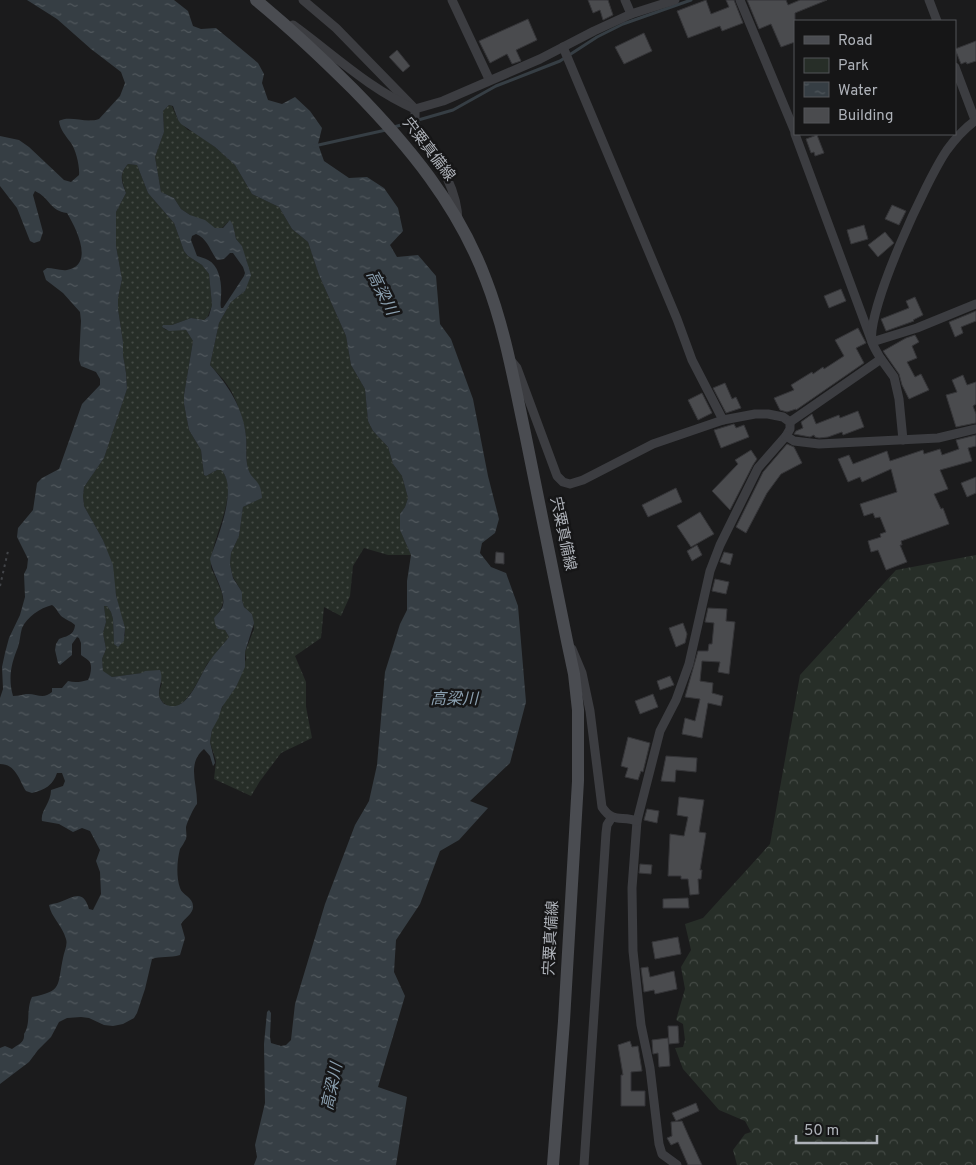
<svg xmlns="http://www.w3.org/2000/svg" width="976" height="1165" viewBox="0 0 976 1165" font-family="Overpass,'Noto Sans JP',sans-serif">
	<defs>
		<pattern id="green-dots" width="8" height="8" patternUnits="userSpaceOnUse" patternTransform="scale(1.25)"><rect width="8" height="8" fill="#272e28"/><path d="M2 2h.1M6 6h.1" fill="none" stroke="#444a45" stroke-width="1.8" stroke-linecap="round"/></pattern>
		<pattern id="forest-crowns" width="20" height="18" patternUnits="userSpaceOnUse" patternTransform="scale(1.25)"><rect width="20" height="18" fill="#272e28"/><path d="M2 6a3 3 0 1 1 6 0M12 15a3 3 0 1 1 6 0" fill="none" stroke="#444a45"/></pattern>
		<pattern id="water-ripples" width="26" height="14" patternUnits="userSpaceOnUse" patternTransform="scale(1.25)"><rect width="26" height="14" fill="#363e44"/><path d="M2 4q2-2 4 0t4 0M15 11q2-2 4 0t4 0" fill="none" stroke="#51585d"/></pattern>
	</defs>
	<rect width="100%" height="100%" fill="#1b1b1c"/>
	<!-- green -->
	<g fill="url(#green-dots)">
		<path d="M169,105L172,106L178,120L188,130L194,132L215,147L235,165L252,194L279,207L292,229L308,242L319,275L346,336L351,365L365,389L368,421L373,431L388,447L393,464L402,476L408,498L405,507L400,514V530L411,555H388L364,548L353,566L350,596L341,616L324,607L321,638L295,656L306,682V707L312,738L281,753L260,781L251,796L214,779L216,761L210,742L212,730L227,697L236,687L246,659L245,652L254,629L252,614L244,607L242,600V592L233,577L230,564L231,553L239,536L243,507L261,498C261,478 252,483 248,468C245,458 247,447 246,437C245,423 236,397 228,386C223,378 216,372 210,365L219,323L231,302L245,291L247,261L243,255L242,246L236,239L233,225L228,222L222,228H215L190,215L181,209L174,198L161,192L155,157L164,132L163,111Z"/>
		<path d="M128,164L137,165L148,193L174,223L184,251L188,256L202,265L209,274L212,305L208,316L204,320L191,318L172,325H164L162,327L166,330H186L193,341L184,395V404L189,430L201,450L204,475L206,476L217,470H221C242,491 209,541 211,566C211,569 214,573 215,576C222,594 229,602 214,618L218,629L225,630L229,637C222,646 214,655 207,664C200,676 181,724 162,701C157,696 160,689 162,683L142,673L112,677L103,672L102,659L106,649L103,633L106,622L104,606H107L111,612L113,619L114,640L125,636V628L118,604L107,551L103,540L84,506L83,496L84,487L104,458L127,389L126,373L123,355V342L118,309V298L122,279L116,246V212L126,193C122,181 119,174 128,164Z"/>
	</g>
	<!-- forest -->
	<polygon fill="url(#forest-crowns)" points="976,555 976,1165 737,1165 733,1150 745,1134 751,1132 745,1121 719,1110 683,1069 675,1048 683,1047 685,1040 683,1024 676,1020 685,989 681,967 691,950 685,924 703,918 770,844 800,675 896,570"/>
	<!-- water -->
	<path fill="url(#water-ripples)" fill-rule="evenodd" d="M27,0H174L188,11L193,26L201,29L216,28L258,63L264,74L262,83L268,100L282,104L295,97L310,111L322,128L318,144L324,161L349,178L367,177L384,188L398,208L403,231L390,245L397,257L418,255L436,276L440,324L451,339L473,399L488,476L499,519L495,533L482,543L480,553L491,567L506,573L518,606L526,702L510,763L470,801L488,808L459,840L440,851L420,904L396,940L394,972L405,996L378,1087L407,1097L396,1165H254L257,1157L255,1145L265,1103L264,1044L267,1012L269,1010L271,1013L270,1037L271,1043L281,1046L286,1045L291,1040L295,1004L325,904L355,825L369,801L377,765L385,672L400,624L407,610V581L411,555L400,530V514L405,507L408,498L402,476L393,464L388,447L373,431L368,421L365,389L351,365L346,336L319,275L308,242L292,229L279,207L252,194L235,165L215,147L181,124L178,120L173,106L169,105L163,111L164,132L155,157L161,192L174,198L181,209L190,215L205,220L215,228H223L230,220L233,225L236,239L242,246L251,275L245,291L231,302L219,323L210,365C228,385 244,409 246,437C247,447 245,458 248,468C252,482 261,478 262,498L243,507L239,536L231,553L230,564L233,578L242,592V600L244,607L252,614L254,623L245,652V667L236,687L222,707L218,719L212,730L210,742L215,763L213,766L210,756L204,749C186,764 198,785 197,804C194,807 186,824 186,828C186,832 187,835 186,839C184,843 182,846 180,849C177,860 176,877 180,888C182,895 193,897 193,906C194,913 185,918 181,924L185,938L180,955C170,958 160,956 152,959L145,989L137,1013L134,1018L123,1024L113,1026L104,1025L89,1018L81,1017L67,1018L59,1022L51,1037L38,1050L29,1062L0,1084V1048L5,1046L12,1049C18,1044 25,1043 24,1034C31,1024 26,1009 32,997C63,991 57,986 63,958C64,952 68,945 66,939C62,925 51,917 49,905C53,903 56,904 60,902C74,897 83,889 89,909L93,910L101,894L100,872L96,861L100,850L90,831L82,828L73,832L59,824L42,821C40,811 51,803 51,790L63,786L65,781L62,773H57C53,785 45,790 32,793L26,791C19,780 16,764 0,764V698L3,689L2,667L5,653L9,638L20,615L25,597L24,574L27,568L28,559L17,537L18,528L33,510L37,483L42,478L59,469L82,404L100,385V379L96,372L81,366L79,360L81,321L80,312L63,293L46,280L43,271L47,268C53,268 61,271 67,270C95,265 76,228 67,213C50,211 50,198 35,191L33,195L43,232L40,241L34,243L30,241L17,208L0,186V136L19,140L29,147L64,180L71,182L79,175C80,167 76,150 71,143C66,136 60,130 59,121C70,115 86,124 99,119L120,96L125,83L121,72L91,49L57,19ZM128,164L137,165L148,193L174,223L184,251L188,256L202,265L209,274L212,305L209,316L204,320L191,318L172,325H163L162,327L169,331L186,330L193,341L184,395V404L189,430L201,450L204,475L206,476L217,470H221C239,487 217,539 210,559C212,573 226,592 223,605C222,610 217,614 214,618L215,624L218,629L225,630L229,637C222,646 213,655 207,665C199,677 188,710 170,706C166,705 163,704 161,700C155,691 165,681 160,670L145,671L142,673L112,677L103,671L102,659L106,649L103,633L106,622L104,606H107L111,612L113,619L114,644L118,647L124,641L125,628L116,595L113,565L103,540L84,506L83,496L84,487L104,458L127,389L126,373L123,355V342L118,309V298L122,279L116,246V212L126,193C121,181 119,174 128,164ZM196,234C208,239 210,251 217,260L224,259L230,253H233L243,267L245,273L244,276L223,308H221C220,304 221,301 221,296C222,285 220,266 208,260C205,258 200,257 197,256L191,240L192,236ZM52,605C58,609 58,615 64,618C68,621 71,621 75,625C74,636 66,636 59,639L56,644L55,650L58,663L60,665L72,655V644L77,637L79,638L81,643V655C83,657 86,658 88,660C93,663 91,675 88,680C81,682 75,683 68,681L62,688H52V692C43,700 36,693 26,694C21,695 18,696 13,696C8,678 11,664 18,647C20,641 20,635 22,628C27,617 40,608 52,605Z"/>
	<g fill="none" stroke-linecap="round" stroke-linejoin="round">
		<!-- stream -->
		<g stroke="#363e44" stroke-width="3">
			<polyline points="394,127 453,110 496,86 560,61 597,37 623,24 691,0"/>
			<polyline points="314,146 386,130"/>
		</g>
	</g>
	<!-- building -->
	<g fill="#4a4b4e" stroke="#353538">
		<polygon points="588,0 608,0 613,15 603,20 600,10 593,13"/>
		<polygon points="706,0 711,14 729,7 726,0 734,0 743,23 722,31 720,26 688,38 677,11"/>
		<polygon points="747,0 786,0 788,5 800,0 827,0 795,13 795,42 781,47 771,24 759,29"/>
		<polygon points="528,19 537,40 516,50 521,61 512,64 507,54 490,63 479,41"/>
		<polygon points="644,33 652,51 624,64 615,47"/>
		<polygon points="976,41 976,61 967,64 966,62 961,64 955,49"/>
		<polygon points="397,50 410,66 403,72 389,57"/>
		<polygon points="817,135 824,153 815,156 814,152 811,153 806,139"/>
		<polygon points="892,205 906,211 899,225 885,219"/>
		<polygon points="864,225 868,239 851,244 847,230"/>
		<polygon points="885,232 894,243 878,257 868,245"/>
		<polygon points="841,289 846,301 829,308 824,296"/>
		<polygon points="915,297 923,315 913,320 914,321 886,331 881,319 909,308 906,301"/>
		<polygon points="976,311 976,321 961,327 963,333 955,337 949,322"/>
		<polygon points="858,328 866,343 856,348 864,363 796,410 796,409 787,412 780,410 774,398 794,390 791,385 812,372 813,374 823,367 824,369 844,356 835,340"/>
		<polygon points="915,335 919,342 912,346 917,358 907,362 915,377 921,374 929,390 909,399 902,385 899,374 883,351 906,338"/>
		<polygon points="963,375 967,385 976,382 976,404 973,406 976,414 976,423 956,427 946,395 957,392 952,380"/>
		<polygon points="725,383 732,399 736,397 741,408 726,413 713,388"/>
		<polygon points="702,393 712,413 698,420 688,400"/>
		<polygon points="858,411 864,427 843,435 842,432 828,437 819,438 815,437 814,435 810,437 794,434 796,431 803,428 801,422 812,414 816,424 839,415 840,418"/>
		<polygon points="734,424 736,428 744,425 749,437 721,448 714,430"/>
		<polygon points="976,435 976,446 968,448 972,461 940,470 948,489 934,494 941,509 943,508 949,524 901,541 902,545 900,545 907,562 886,570 878,550 871,552 868,541 881,537 880,534 886,532 880,517 875,518 873,513 864,516 860,504 897,492 891,469 862,482 860,477 848,482 838,459 849,455 853,464 887,451 890,461 923,450 924,454 940,449 942,455 959,449 956,440"/>
		<polygon points="787,444 794,447 802,463 781,474 767,493 746,533 736,527 763,472"/>
		<polygon points="751,450 757,459 753,465 730,510 712,491 738,464 735,460"/>
		<polygon points="976,477 976,493 967,497 961,483"/>
		<polygon points="676,488 682,502 648,517 642,505"/>
		<polygon points="700,512 714,534 691,547 677,526"/>
		<polygon points="697,545 702,555 692,561 687,551"/>
		<polygon points="496,552 504,553 504,564 495,563"/>
		<polygon points="724,552 733,554 730,565 720,562"/>
		<polygon points="715,579 729,582 726,594 712,591"/>
		<polygon points="708,608 727,609 726,621 735,622 729,674 718,672 720,662 702,661 700,681 713,683 712,693 723,696 721,706 708,703 702,738 682,734 685,718 695,721 700,699 685,697 698,651 708,651 709,644 712,644 714,623 705,622"/>
		<polygon points="683,623 687,634 685,643 676,647 669,628"/>
		<polygon points="670,676 674,685 660,690 657,681"/>
		<polygon points="653,694 658,707 640,714 635,701"/>
		<polygon points="628,737 650,743 643,772 641,771 638,780 625,777 628,768 621,766"/>
		<polygon points="666,756 697,758 696,772 676,770 675,782 661,781"/>
		<polygon points="679,797 704,800 699,832 706,833 700,870 702,870 701,879 698,879 699,894 690,895 688,879 681,879 681,876 668,876 670,834 684,836 688,817 677,815"/>
		<polygon points="647,809 659,811 657,823 644,820"/>
		<polygon points="640,864 652,865 651,874 639,873"/>
		<polygon points="688,898 689,908 663,908 663,899"/>
		<polygon points="678,937 681,954 655,959 652,942"/>
		<polygon points="648,967 650,977 674,971 677,989 655,994 654,990 644,992 641,968"/>
		<polygon points="668,1026 678,1026 679,1043 669,1044"/>
		<polygon points="668,1038 670,1066 659,1067 658,1053 653,1054 652,1040"/>
		<polygon points="630,1041 632,1047 638,1046 642,1071 631,1072 631,1091 645,1091 645,1106 621,1106 621,1075 623,1075 618,1045"/>
		<polygon points="696,1103 699,1111 676,1121 672,1113"/>
		<polygon points="682,1121 689,1137 702,1165 688,1165 678,1142 671,1145 667,1138 672,1136 671,1122"/>
	</g>
	<g fill="none" stroke-linecap="round" stroke-linejoin="round">
		<!-- path -->
		<polyline stroke="#424448" stroke-width="2" stroke-dasharray="2.5 4" stroke-linecap="butt" points="0,586 8,551"/>
		<!-- street -->
		<g stroke="#3c3d41" stroke-width="9">
			<path d="M303,0L336,28L415,109V123L418,130C436,158 458,187 458,222"/>
			<polyline points="452,0 489,79"/>
			<polyline points="625,0 631,14"/>
			<polyline points="740,0 795,132"/>
			<polyline points="929,0 937,21"/>
			<path d="M293,25C333,54 369,89 415,109L443,101L540,59L594,31L631,14L675,0"/>
			<polyline points="563,47 677,319 692,360 723,420"/>
			<polyline points="955,67 975,120"/>
			<polyline points="795,134 872,342 917,328 976,304"/>
			<polyline points="881,359 894,377 899,399 903,440"/>
			<polyline points="512,362 517,368 557,476 563,482 570,484 583,480 653,444 723,420 755,414 768,414 783,417 790,422 790,429 786,436 758,468 720,545 710,571 689,664 676,700 660,731 637,821 632,888 633,951 641,1025 650,1068 659,1144 662,1154 677,1165"/>
			<path d="M790,422L881,359C878,354 874,348 872,342C866,310 927,179 947,150C955,139 965,128 976,120"/>
			<polyline points="786,436 794,441 819,444 938,438 976,429"/>
			<path d="M572,649L582,673L590,711L602,807C613,824 622,815 637,821"/>
			<polyline points="584,1165 606,833 607,825 612,817"/>
		</g>
		<!-- secondary -->
		<path stroke="#4a4c51" stroke-width="12" d="M256,0C290,28 322,58 353,89C408,145 458,205 486,280C505,329 514,382 525,433C539,502 553,571 567,641L574,674L578,710V781L564,1021L553,1165"/>
	</g>
	<g text-anchor="middle" dominant-baseline="central" stroke-width="5" stroke-linejoin="round" paint-order="stroke">
		<!-- street labels -->
		<g font-size="15" fill="#afb3ba" stroke="#161617">
			<text transform="translate(428 150) rotate(52)">宍粟真備線</text>
			<text transform="translate(562 534) rotate(78)">宍粟真備線</text>
			<text transform="translate(552 938) rotate(-87)">宍粟真備線</text>
		</g>
		<!-- water labels -->
		<g font-size="16" font-style="italic" fill="#8ba0b0" stroke="#161617">
			<text transform="translate(381 293) rotate(63)">高梁川</text>
			<text x="454" y="700">高梁川</text>
			<text transform="translate(333 1087) rotate(-78)">高梁川</text>
		</g>
	</g>
	<!-- legend -->
	<rect x="794" y="20" width="162" height="115" fill="#161617" stroke="#535558"/>
	<rect x="804" y="36" width="25" height="8" fill="#4a4c51" stroke="#535558"/>
	<text x="838" y="45" font-size="15" fill="#afb3ba">Road</text>
	<rect x="804" y="58" width="25" height="15" fill="#272e28" stroke="#535558"/>
	<text x="838" y="70" font-size="15" fill="#afb3ba">Park</text>
	<rect x="804" y="82" width="25" height="15" fill="url(#water-ripples)" stroke="#535558"/>
	<text x="838" y="95" font-size="15" fill="#afb3ba">Water</text>
	<rect x="804" y="108" width="25" height="15" fill="#4a4b4e" stroke="#535558"/>
	<text x="838" y="120" font-size="15" fill="#afb3ba">Building</text>
	<!-- scale -->
	<path d="M796 1135v8h81v-8" fill="none" stroke="#afb3ba" stroke-width="2.5"/>
	<text x="804" y="1135" font-size="15" fill="#afb3ba" stroke="#161617" stroke-width="4" paint-order="stroke">50 m</text>
</svg>
